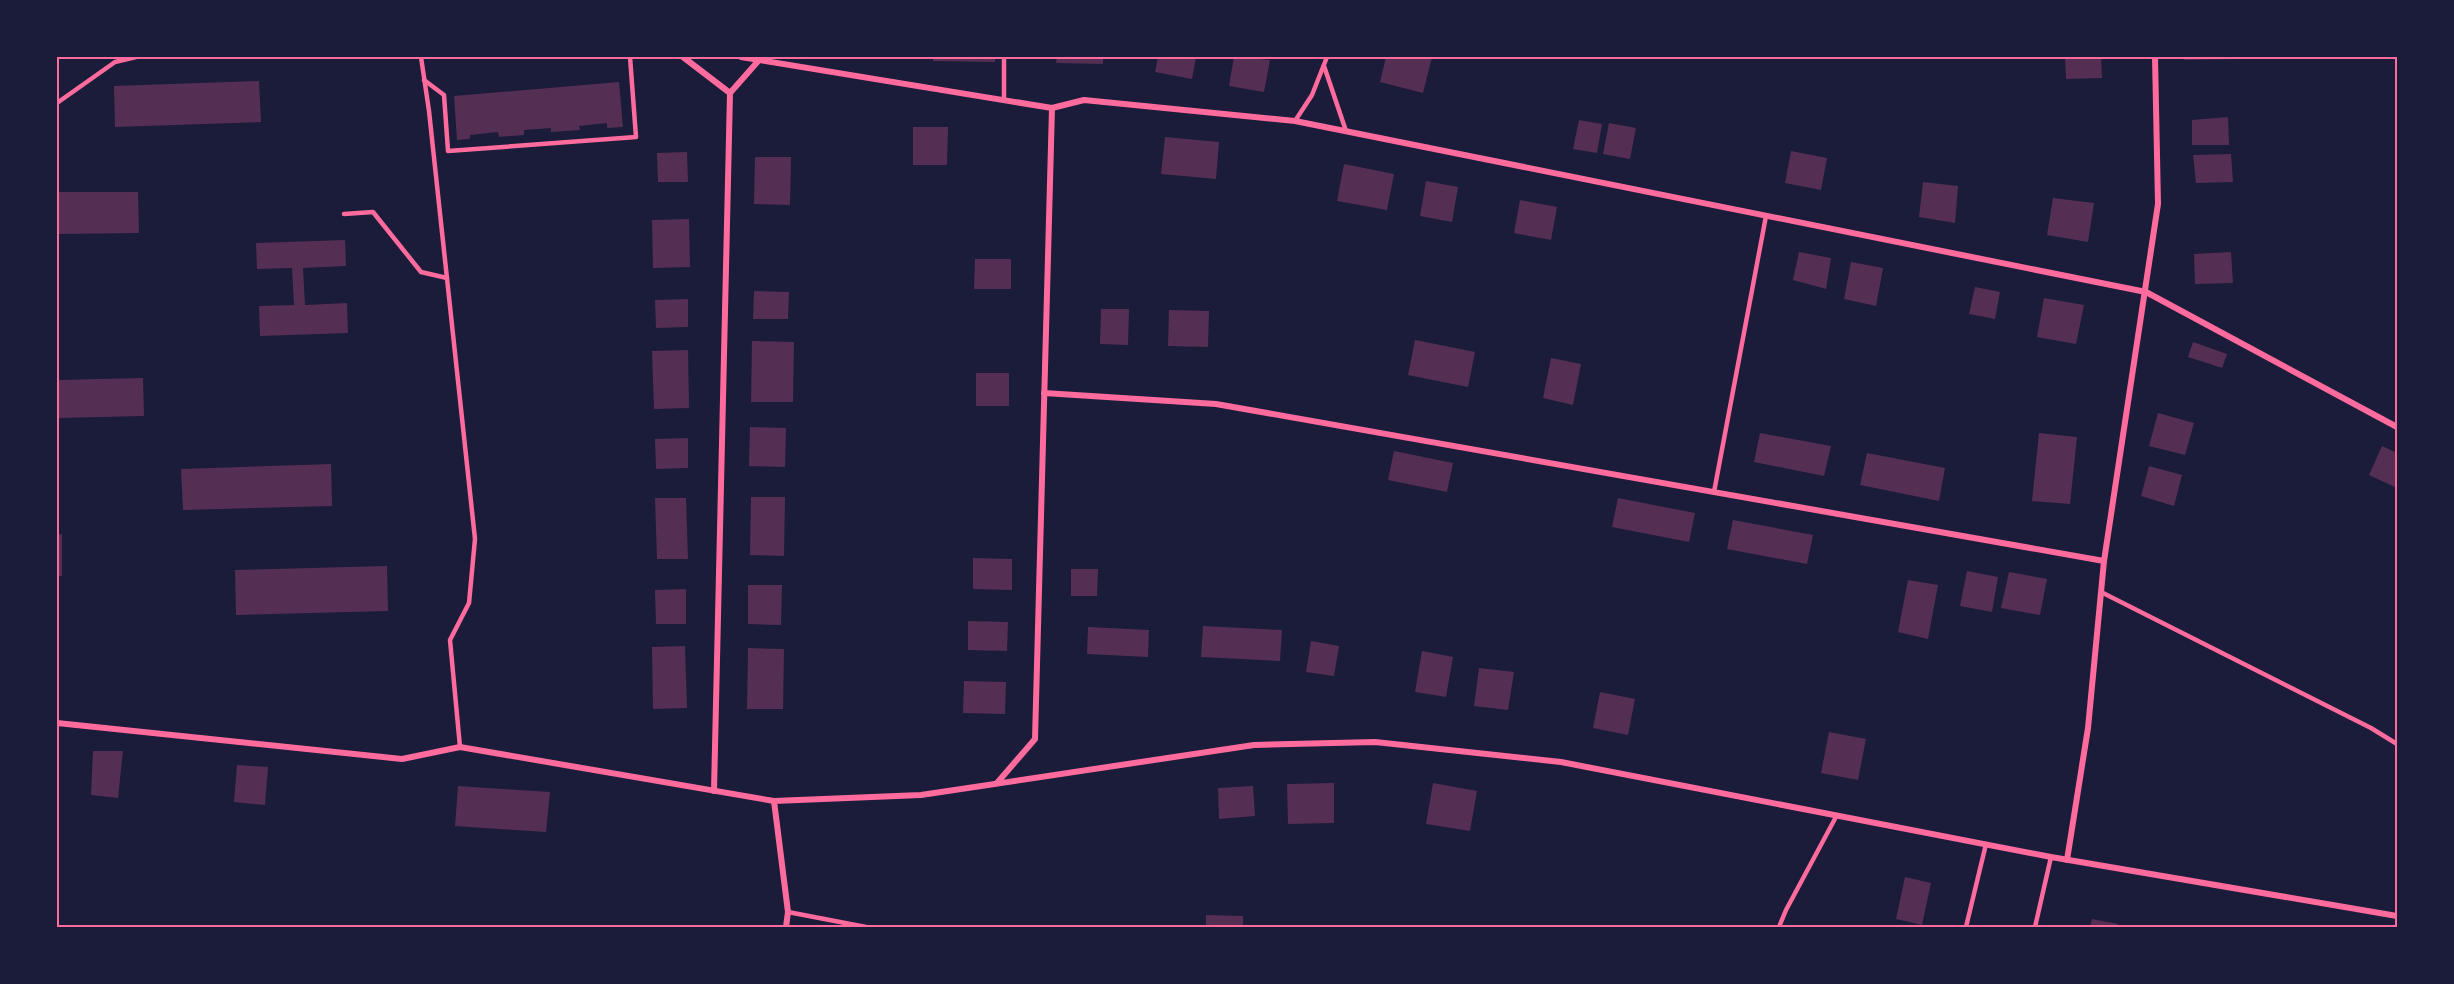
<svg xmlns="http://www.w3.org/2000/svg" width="2454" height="984" viewBox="0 0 2454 984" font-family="Manrope,sans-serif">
	<rect width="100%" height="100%" fill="#1b1b3a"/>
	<!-- building -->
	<g fill="#542f53">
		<polygon points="933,57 995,57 995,62 933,61"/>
		<polygon points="1057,57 1103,57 1103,64 1056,63"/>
		<polygon points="1158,57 1196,57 1192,79 1155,72"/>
		<polygon points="1234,57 1270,60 1264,92 1229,86"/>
		<polygon points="1386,57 1432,57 1423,93 1380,82"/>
		<polygon points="2065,57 2101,57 2102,78 2066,79"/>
		<polygon points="2184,57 2236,57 2236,59 2184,60"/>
		<polygon points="259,81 261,122 115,127 114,86"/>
		<polygon points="619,82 623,127 607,128 607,123 579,126 580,130 551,132 551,128 524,130 524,135 499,137 498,132 470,135 470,139 457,140 454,96"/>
		<polygon points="2228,117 2229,145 2192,145 2192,120"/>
		<polygon points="1579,120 1602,124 1597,153 1573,149"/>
		<polygon points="1609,123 1636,128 1630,159 1603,154"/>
		<polygon points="913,127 948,127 947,165 913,165"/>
		<polygon points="1165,137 1219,142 1216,179 1161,174"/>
		<polygon points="1791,151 1827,158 1821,190 1785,183"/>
		<polygon points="687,152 688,182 658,182 657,153"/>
		<polygon points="2231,154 2233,182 2196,183 2193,155"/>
		<polygon points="755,157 791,157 790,205 754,204"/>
		<polygon points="1344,164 1394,174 1387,210 1337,201"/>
		<polygon points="1426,181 1458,187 1452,222 1420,216"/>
		<polygon points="1923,182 1958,186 1955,223 1919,217"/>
		<polygon points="57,192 138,192 139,233 57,234"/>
		<polygon points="2053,198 2094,203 2088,242 2047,235"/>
		<polygon points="1520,200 1557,207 1551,240 1514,233"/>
		<polygon points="689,219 690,267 653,268 652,220"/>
		<polygon points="345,240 346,266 303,268 305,305 347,303 348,333 260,336 259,306 294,305 292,268 257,269 256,243"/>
		<polygon points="1799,252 1831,258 1826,289 1793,280"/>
		<polygon points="2231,252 2233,283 2195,284 2194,254"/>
		<polygon points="975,259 1011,259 1011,289 974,289"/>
		<polygon points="1851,262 1883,268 1876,306 1844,299"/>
		<polygon points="1975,287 2000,292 1995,319 1969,314"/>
		<polygon points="754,291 789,292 788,319 753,319"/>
		<polygon points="2044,298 2084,305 2076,344 2037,337"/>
		<polygon points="688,299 688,327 656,328 655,300"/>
		<polygon points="1101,309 1129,309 1128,345 1100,344"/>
		<polygon points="1169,310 1209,311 1208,347 1168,346"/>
		<polygon points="1415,340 1475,352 1468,387 1408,375"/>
		<polygon points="752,341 794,342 793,402 751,402"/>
		<polygon points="2193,342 2227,354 2222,368 2188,357"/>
		<polygon points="688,350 689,408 654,409 652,351"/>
		<polygon points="1551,358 1581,364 1573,405 1543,398"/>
		<rect x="976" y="373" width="33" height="33"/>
		<polygon points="143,378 144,416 57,418 57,380"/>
		<polygon points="2158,413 2194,423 2185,455 2149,446"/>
		<polygon points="750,427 786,428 785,467 749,466"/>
		<polygon points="1760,433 1831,446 1824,476 1754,462"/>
		<polygon points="2039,433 2077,437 2070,504 2032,501"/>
		<polygon points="688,438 688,468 656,469 655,439"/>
		<polygon points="2382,446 2397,453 2397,488 2369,475"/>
		<polygon points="1394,451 1453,463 1447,492 1388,480"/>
		<polygon points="1867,453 1945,468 1939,501 1860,485"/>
		<polygon points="331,464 332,506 183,510 181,469"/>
		<polygon points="2149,466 2182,475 2174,506 2141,496"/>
		<polygon points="751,497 785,497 784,556 750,555"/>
		<polygon points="655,498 686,498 688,559 657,559"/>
		<polygon points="1618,498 1695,513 1689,542 1612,527"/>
		<polygon points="1733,520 1813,535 1807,564 1727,549"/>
		<polygon points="62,534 62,576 57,576 57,535"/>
		<polygon points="973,558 1012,559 1012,590 973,589"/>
		<polygon points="387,566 388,611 236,615 235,570"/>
		<polygon points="1071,569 1098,569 1097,596 1071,596"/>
		<polygon points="1967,571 1998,577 1992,612 1960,606"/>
		<polygon points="2009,572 2047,579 2040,615 2001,608"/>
		<polygon points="1908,580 1938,585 1928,639 1898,632"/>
		<polygon points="748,585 782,585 781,625 748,624"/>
		<polygon points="686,589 686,624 656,624 655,590"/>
		<polygon points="968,621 1008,622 1007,651 968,650"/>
		<polygon points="1203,626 1282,630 1280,661 1201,657"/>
		<polygon points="1088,627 1149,630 1148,657 1087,654"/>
		<polygon points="1311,641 1339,646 1334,676 1306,672"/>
		<polygon points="685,646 687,708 653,709 652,647"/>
		<polygon points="748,648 784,649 783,709 747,709"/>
		<polygon points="1422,651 1453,657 1446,697 1415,692"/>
		<polygon points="1479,668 1514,672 1508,710 1474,706"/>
		<polygon points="964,681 1006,682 1005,714 963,713"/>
		<polygon points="1600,692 1635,699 1628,735 1593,728"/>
		<polygon points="1829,732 1866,739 1858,780 1821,773"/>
		<polygon points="93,751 123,751 118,798 91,795"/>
		<polygon points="237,765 268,767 265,805 234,802"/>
		<polygon points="1334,783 1334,823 1288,824 1287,784"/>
		<polygon points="1433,783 1477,791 1470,831 1426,824"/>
		<polygon points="458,786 550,792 546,832 455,826"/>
		<polygon points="1253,786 1255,816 1219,819 1218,788"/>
		<polygon points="1905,877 1931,883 1922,925 1896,919"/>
		<polygon points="1206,915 1243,916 1243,927 1206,927"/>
		<polygon points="2092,919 2118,924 2118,927 2090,927"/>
	</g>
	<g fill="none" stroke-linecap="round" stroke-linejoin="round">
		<!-- service -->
		<g stroke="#ff6b9d" stroke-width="4.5">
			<polyline points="421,57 429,111 475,539 469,603 450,640 460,747"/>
			<polyline points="1324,66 1346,131"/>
			<polyline points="424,80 444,95 448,151 636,137 630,57"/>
			<polyline points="1004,100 1004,57"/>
			<polyline points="57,103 115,62 136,57"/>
			<polyline points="1295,121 1312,95 1327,57"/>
			<polyline points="344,214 373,212 421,272 447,278"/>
			<polyline points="1714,492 1766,216"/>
			<polyline points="2101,592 2371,728 2397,744"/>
			<polyline points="788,912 866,927"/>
			<polyline points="1779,927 1786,910 1837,815"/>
			<polyline points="1966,927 1986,844"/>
			<polyline points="2035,927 2051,857"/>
		</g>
		<!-- minor -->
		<g stroke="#ff6b9d" stroke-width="6">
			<polyline points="683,57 730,93"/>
			<polyline points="741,57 1052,108 1084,100 1295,121 2146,292 2397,427"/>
			<polyline points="1044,393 1216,404 2104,561"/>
			<polyline points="57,723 402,759 460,747 774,801 921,795 1254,745 1375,742 1561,762 2051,857 2397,916"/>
			<polyline points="997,783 1035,739 1052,108"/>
			<polyline points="714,791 730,93 760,59"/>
			<polyline points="774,801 788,912 786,927"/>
			<polyline points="2067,860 2088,728 2104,561 2158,204 2155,57"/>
		</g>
	</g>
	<!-- border -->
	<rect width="2454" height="984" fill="none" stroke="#1b1b3a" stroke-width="117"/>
	<rect x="58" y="58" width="2338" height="868" fill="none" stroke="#ff6b9d" stroke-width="2"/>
</svg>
